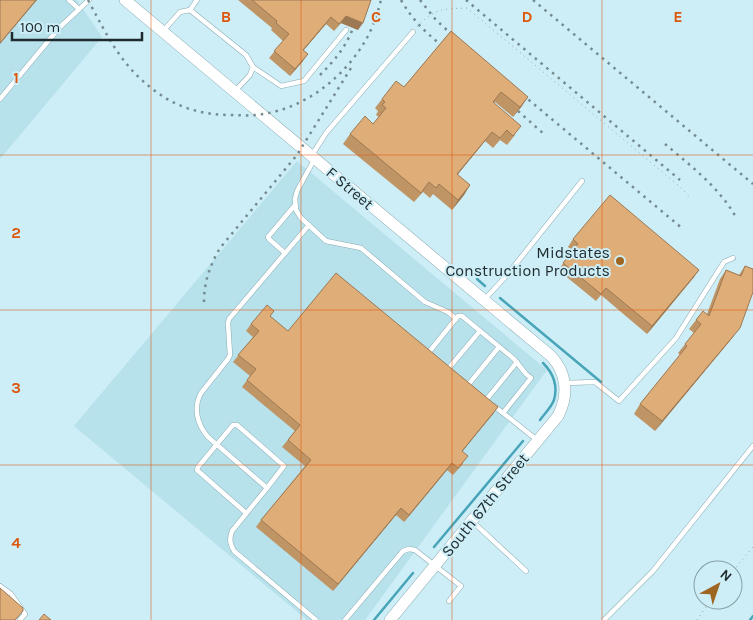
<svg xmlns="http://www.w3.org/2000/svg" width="753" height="620" viewBox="0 0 753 620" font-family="Karla,sans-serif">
	<rect width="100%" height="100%" fill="#cdeef7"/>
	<!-- built -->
	<g fill="#b7e1eb">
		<polygon points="0,0 77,0 102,37 0,159"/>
		<polygon points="297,161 547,370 365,620 307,620 74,426"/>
	</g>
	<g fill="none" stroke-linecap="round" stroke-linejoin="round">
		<!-- stream -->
		<g stroke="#48a4b8" stroke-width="2.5">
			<polyline points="477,279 485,286"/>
			<polyline points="500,298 601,382"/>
			<path d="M540,420C544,414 551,408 554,400C558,386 553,373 543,363"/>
			<polyline points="434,547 523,441"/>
			<polyline points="374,620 413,573"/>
			<polyline points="750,620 753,616"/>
		</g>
		<!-- service casing -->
		<g stroke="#8aaab2" stroke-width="5.5">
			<g id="service">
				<polyline points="69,0 79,9"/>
				<polyline points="190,10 197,0"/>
				<polyline points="164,30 180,12 190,10 246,55 253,67 250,75 235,91"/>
				<polyline points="253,67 281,86 304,81 346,30"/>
				<polyline points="0,99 60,27 89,0"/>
				<polyline points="312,155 326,133 413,32"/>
				<polyline points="314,160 297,191 295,199 296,210 301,218 326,241 361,248 425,302 448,312 456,319"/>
				<path d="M309,225L229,319L228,323L230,355L228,359L201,393C193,408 197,424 208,437L267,488L232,531C229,539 230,544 234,551L316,620"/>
				<polyline points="285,253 269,239 268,237 295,205"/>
				<polyline points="485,299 507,275 582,181"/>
				<polyline points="429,354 429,352 458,316 462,316 514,359 526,374 531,378 503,413 537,440"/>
				<polyline points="448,369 480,331"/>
				<polyline points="566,383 595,382 619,401 676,338 724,262 733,258"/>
				<polyline points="468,385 499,347"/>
				<polyline points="486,400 517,362"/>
				<polyline points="494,406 503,413"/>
				<polyline points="246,513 197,470 198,467 233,425 237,425 284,466 267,488"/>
				<polyline points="473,522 526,571"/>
				<polyline points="0,586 11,594 25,614 20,620"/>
				<polyline points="345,620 403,551 409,549 415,550 461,586 449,601"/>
				<polyline points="604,620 653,571 753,446"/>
			</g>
		</g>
		<!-- tertiary casing -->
		<g stroke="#8aaab2" stroke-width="12">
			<path id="tertiary" d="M125,0L551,356C567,373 569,395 558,416L390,620"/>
		</g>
		<!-- path -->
		<g stroke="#8fa8af" stroke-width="1" stroke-dasharray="1 4" stroke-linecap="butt">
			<path d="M417,27C434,8 443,9 467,8L679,186L690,197"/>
			<polyline points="733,571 753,547"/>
			<polyline points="697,620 711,600"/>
		</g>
		<!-- service -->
		<use href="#service" stroke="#fff" stroke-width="4.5"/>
		<!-- tertiary -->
		<use href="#tertiary" stroke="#fff" stroke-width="11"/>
		<!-- rail -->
		<g stroke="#758b91" stroke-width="2.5" stroke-dasharray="2.5 5" stroke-linecap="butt">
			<path d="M88,0C108,37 122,68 158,93C180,109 205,115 232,115C240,115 248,116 255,115C303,111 346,77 368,36C374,24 378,12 381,0"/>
			<path d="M401,0C412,19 424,31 441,45"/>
			<polyline points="420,0 436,20 460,42"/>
			<polyline points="466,0 680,180"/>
			<polyline points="533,0 753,184"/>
			<path d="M320,75C334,61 346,47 353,28"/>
			<polyline points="517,90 683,229"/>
			<polyline points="518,111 545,135"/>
			<path d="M665,144C691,166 720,188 737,219"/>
			<path d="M204,302C204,282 210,265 220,248L297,155L351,68"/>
		</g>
	</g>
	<!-- wall -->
	<g fill="#c09566">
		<polygon points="238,0 371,0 358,30 341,23 334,31 326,24 303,50 303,61 290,76 269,58 283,41 271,30 272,28"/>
		<polygon points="451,31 522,106 513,117 495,102 494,103 515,135 507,145 500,140 493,148 485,141 457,175 470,185 464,195 452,210 433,194 430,198 423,192 414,202 343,144 350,134 373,124 379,117 376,115 378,111 375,108 382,99 404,87"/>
		<polygon points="573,239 699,270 694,277 647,334 601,295 596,301 558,270 573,251 568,247"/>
		<polygon points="745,266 733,337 655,431 634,414 640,404 680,355 678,353 694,333 689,329 696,320 707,314 720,279 726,270 739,275"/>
		<polygon points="270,316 288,331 493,414 462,451 463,464 453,475 447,470 404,522 396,515 333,591 256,527 261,520 305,466 282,447 295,431 242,387 250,376 233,362 253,337 246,331 251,324"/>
	</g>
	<!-- shaded-wall -->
	<g fill="#9c7953">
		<polygon points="36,0 37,0 0,44 0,43"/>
		<polygon points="346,16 363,23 358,30 341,23 334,31"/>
		<polygon points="331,17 326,24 298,57 303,50"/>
		<polygon points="308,54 303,61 290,76 295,69"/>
		<polygon points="528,97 522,106 513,117 520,107"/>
		<polygon points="492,132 485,141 450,184 457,174"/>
		<polygon points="470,185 464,195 452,210 458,200"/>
		<polygon points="699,270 694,277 647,334 652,326"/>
		<polygon points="740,328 733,337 655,431 662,421"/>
		<polygon points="498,407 493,414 457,458 462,451"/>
		<polygon points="452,463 447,470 404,522 409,515"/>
		<polygon points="401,508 396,515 333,591 338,584"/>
	</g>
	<!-- building -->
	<g fill="#dfad77" stroke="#9c7953">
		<polygon points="0,0 36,0 0,43"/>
		<polygon points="252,0 371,0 363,23 346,16 339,24 331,17 303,50 308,54 295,69 274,51 289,34 276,23 277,21"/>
		<polygon points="451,31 528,97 520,107 501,92 493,102 521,126 513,136 507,130 500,138 492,132 457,174 470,185 458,200 439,184 436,188 429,182 421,193 350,134 365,116 373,124 386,108 382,105 385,102 382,99 396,81 404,87"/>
		<polygon points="610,195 699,270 652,326 606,288 601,294 563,263 578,244 573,239"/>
		<polygon points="745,266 753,269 753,292 740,328 662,421 640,404 687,346 685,344 701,324 696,320 703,311 709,316 726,270 741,276"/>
		<polygon points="336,273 498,407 462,451 468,456 458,468 452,463 409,515 401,508 338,584 261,520 311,460 288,440 300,425 247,380 256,369 238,355 259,331 251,324 267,305 274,311 270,316 288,331"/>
		<polygon points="0,588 23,608 23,611 15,620 0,620"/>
		<polygon points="44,614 51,620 39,620"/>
	</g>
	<!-- grid -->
	<path fill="none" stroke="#de570e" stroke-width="1" stroke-opacity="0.55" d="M151,0V620M301,0V620M452,0V620M602,0V620M0,155H753M0,310H753M0,465H753"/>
	<!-- markers -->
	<circle fill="#9d6621" stroke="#cdeef7" stroke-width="2" cx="620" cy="261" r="5"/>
	<g text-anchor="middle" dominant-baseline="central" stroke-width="4" stroke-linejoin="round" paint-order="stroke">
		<!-- street labels -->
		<g font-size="16" fill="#1e2a2d" stroke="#cdeef7">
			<text transform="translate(350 188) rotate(40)">F Street</text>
			<text transform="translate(485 505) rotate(-51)">South 67th Street</text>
		</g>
		<!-- poi labels -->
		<g font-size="16" fill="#1e2a2d" stroke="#cdeef7" text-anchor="end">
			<text x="610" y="252">Midstates<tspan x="610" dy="18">Construction Products</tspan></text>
		</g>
	</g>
	<g font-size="16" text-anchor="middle" font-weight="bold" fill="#de570e" stroke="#cdeef7" stroke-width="4" stroke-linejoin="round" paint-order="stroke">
		<text x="226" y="22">B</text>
		<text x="376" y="22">C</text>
		<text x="527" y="22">D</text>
		<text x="678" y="22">E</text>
		<text x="16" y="83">1</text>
		<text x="16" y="238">2</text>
		<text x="16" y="393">3</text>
		<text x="16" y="548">4</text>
	</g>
	<!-- north arrow -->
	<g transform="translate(718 585) rotate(40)"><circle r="24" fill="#cdeef7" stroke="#87a0a6"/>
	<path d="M0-4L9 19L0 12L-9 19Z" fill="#9d6621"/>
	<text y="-8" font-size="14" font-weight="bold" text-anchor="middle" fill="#1e2a2d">N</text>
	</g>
	<!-- scale -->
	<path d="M12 32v8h130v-8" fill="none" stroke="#1e2a2d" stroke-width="2.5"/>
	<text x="20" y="32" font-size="15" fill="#1e2a2d" stroke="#cdeef7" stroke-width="4" paint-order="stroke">100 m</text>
</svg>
